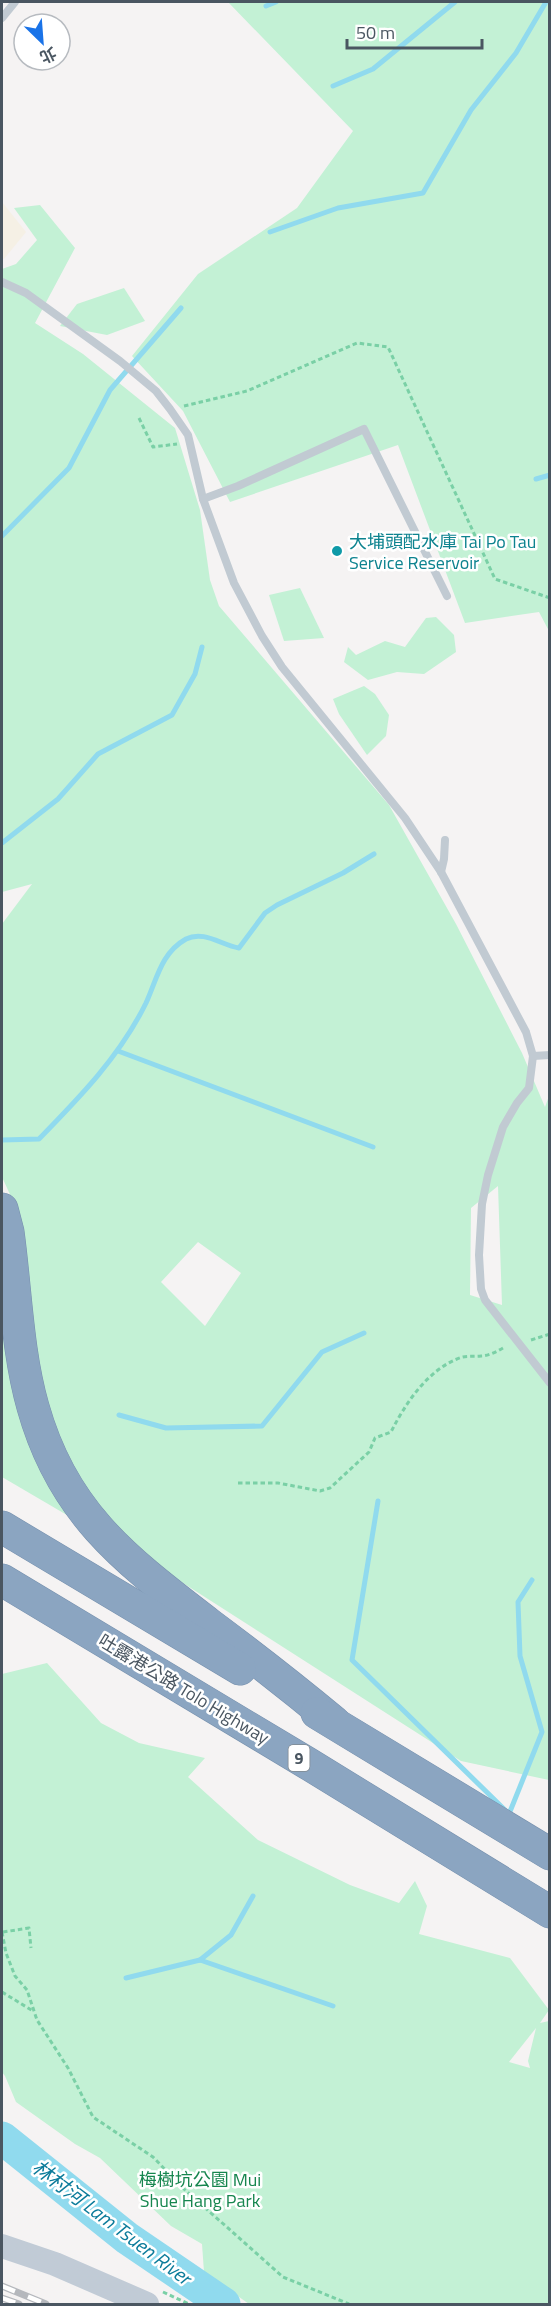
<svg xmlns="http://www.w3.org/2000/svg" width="551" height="2306" viewBox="0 0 551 2306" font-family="'Titillium Web','Noto Sans TC',sans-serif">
	<rect width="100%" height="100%" fill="#f5f3f3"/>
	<!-- green -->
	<g fill="#c3f1d5" fill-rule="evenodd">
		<polygon points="228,2 549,2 549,631 539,612 465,623 398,445 230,502 183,411 132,356 198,274 297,208 353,131"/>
		<path d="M40,205L75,248L35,323L83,354L175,428L200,510L210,580L219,606L389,805L456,924L522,1053L545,1107L549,1096V1780L461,1761L158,1567L99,1509L64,1452L42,1389L13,1201L2,1177V924L32,884L2,892V269L16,264L37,240L14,208ZM498,1186L502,1305L470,1295L471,1208ZM198,1242L241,1273L205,1326L161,1282Z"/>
		<polygon points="124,288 145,321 107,335 60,326 77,304"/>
		<polygon points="300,588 324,638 284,641 269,595"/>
		<polygon points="436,617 454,635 456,652 424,674 397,672 368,680 344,662 348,647 356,655 385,641 405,647 426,618"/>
		<polygon points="364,686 375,694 389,715 386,736 367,755 339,714 333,699"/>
		<polygon points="2,1290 72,1518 2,1477"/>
		<path d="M47,1663L101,1723L139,1743L205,1758L188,1777L258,1840L350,1885L399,1903L415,1881L427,1906L419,1934L510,1958L549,2010L540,2023L549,2021V2304H249L204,2272L202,2244L171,2226L100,2158L75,2144L16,2102L5,2076L2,2072V1674ZM536,2028L528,2061L530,2068L509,2062Z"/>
	</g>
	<!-- sand -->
	<polygon fill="#f5f0e5" points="2,202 26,232 4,259 2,258"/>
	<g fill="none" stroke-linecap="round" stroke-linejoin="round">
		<!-- stream -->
		<g stroke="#90daee" stroke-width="5">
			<polyline points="266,6 276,2"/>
			<polyline points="333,86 373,69 455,2"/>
			<polyline points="270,232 338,208 423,193 471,110 516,53 546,2"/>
			<polyline points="536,479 550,475"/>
			<polyline points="2,536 69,468 110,390 181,308"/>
			<polyline points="2,843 58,799 98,754 172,715 195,674 202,647"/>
			<polyline points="118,1051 373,1147"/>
			<path d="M2,1140L39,1139C80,1097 120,1056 146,1003C157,979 161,953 186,939C204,930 221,945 239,948L265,913L277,905L343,873L374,854"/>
			<polyline points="119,1415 166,1428 262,1426 322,1352 364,1333"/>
			<polyline points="378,1501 352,1660 505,1810"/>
			<polyline points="509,1814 542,1732 520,1656 518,1602 532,1580"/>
			<polyline points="200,1960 231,1935 253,1896"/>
			<polyline points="126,1978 200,1960 333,2006"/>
		</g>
		<!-- river -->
		<polyline stroke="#90daee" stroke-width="33" points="2,2138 127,2238 224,2304"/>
		<!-- motorway casing -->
		<g stroke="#7690ad" stroke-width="33">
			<g id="motorway">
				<path d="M2,1209L8,1232C16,1290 17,1351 33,1407C63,1514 126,1560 209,1624C252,1656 293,1688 334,1722"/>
				<polyline points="2,1527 240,1669"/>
				<polyline points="2,1580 307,1763 550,1912"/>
				<polyline points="317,1713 550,1854"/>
			</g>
		</g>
		<!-- path -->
		<g stroke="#7ad0a6" stroke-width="3" stroke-dasharray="4.5 3" stroke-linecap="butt">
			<polyline points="184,406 247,391 357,343 388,347 495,579 550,598"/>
			<polyline points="139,418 153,447 177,444"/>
			<polyline points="531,1340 550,1334"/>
			<path d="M238,1483H278L320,1491L330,1488L369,1452L375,1438L391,1432C405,1404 427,1371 457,1359C465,1355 473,1357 481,1356C488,1356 496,1352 503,1348"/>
			<polyline points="2,1932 6,1953 15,1976 27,1990 37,2020 68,2068 93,2117 153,2157 184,2189 283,2277 349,2304"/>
			<polyline points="3,1932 29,1928 31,1948"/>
			<polyline points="2,1992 33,2011"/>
			<polyline points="163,2292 189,2304"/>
		</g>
		<!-- service -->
		<g stroke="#c1cad2" stroke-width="8">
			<polyline points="2,18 15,2"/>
			<polyline points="2,282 26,293 120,361 156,391 170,409 188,435 203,499 234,583 262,636 282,667 405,818 441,872 526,1032 533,1056 529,1088 517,1103 503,1127 488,1175 482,1204 479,1255 481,1289 485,1300 550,1383"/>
			<polyline points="203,499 238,486 364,429 447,596"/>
			<polyline points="441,872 444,859 445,840"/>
			<polyline points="533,1056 550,1055"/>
		</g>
		<!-- secondary -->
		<polyline stroke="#c1cbd6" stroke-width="24" points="2,2246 55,2264 147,2304"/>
		<!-- motorway -->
		<use href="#motorway" stroke="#8ba5c1" stroke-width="32"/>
		<!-- rail casing -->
		<g stroke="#b5b8bd" stroke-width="7">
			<g id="rail">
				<polyline points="2,2286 46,2304"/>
				<polyline points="2,2298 19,2304"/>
			</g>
		</g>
		<!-- rail -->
		<use href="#rail" stroke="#fff" stroke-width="4.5" stroke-dasharray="14" stroke-linecap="butt"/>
	</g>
	<!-- markers -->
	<circle fill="#0f9aa8" stroke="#fff" stroke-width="2" cx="337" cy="551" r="6"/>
	<g text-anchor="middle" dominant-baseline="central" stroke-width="5" stroke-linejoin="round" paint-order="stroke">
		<!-- shield labels -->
		<rect fill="#fff" stroke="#808990" stroke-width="1.5" x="288.5" y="1745" width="21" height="26" rx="4.5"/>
		<g font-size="16" font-weight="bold" fill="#4a5661">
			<text x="299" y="1758">9</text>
		</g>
		<!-- culture labels -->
		<g font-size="18" fill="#0d838f" stroke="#fff" text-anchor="start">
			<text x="349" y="541">大埔頭配水庫 Tai Po Tau<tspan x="349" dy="21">Service Reservoir</tspan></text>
		</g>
		<!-- street labels -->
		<g font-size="18" fill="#4a5661" stroke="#fff">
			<text transform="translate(184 1689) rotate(31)">吐露港公路 Tolo Highway</text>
		</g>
		<!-- park labels -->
		<g font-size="18" fill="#17864f" stroke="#fff">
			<text x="200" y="2179">梅樹坑公園 Mui<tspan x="200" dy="21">Shue Hang Park</tspan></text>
		</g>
		<!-- water labels -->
		<g font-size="20" font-style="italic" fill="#0c7c9b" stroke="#fff">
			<text transform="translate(112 2222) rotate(37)">林村河 Lam Tsuen River</text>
		</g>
	</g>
	<!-- border -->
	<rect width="551" height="2306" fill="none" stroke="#4a5661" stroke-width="6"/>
	<!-- north arrow -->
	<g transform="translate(42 42) rotate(155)"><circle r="28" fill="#ffffff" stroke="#b7bbc0" stroke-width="1.5"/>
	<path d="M0-4.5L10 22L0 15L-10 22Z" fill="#1a73e8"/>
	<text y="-9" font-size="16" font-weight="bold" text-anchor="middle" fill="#4a5661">北</text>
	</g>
	<!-- scale -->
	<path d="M347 39v9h135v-9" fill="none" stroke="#4a5661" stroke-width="3"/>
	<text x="356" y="39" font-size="18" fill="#4a5661" stroke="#ffffff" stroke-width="4.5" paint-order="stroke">50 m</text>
</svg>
